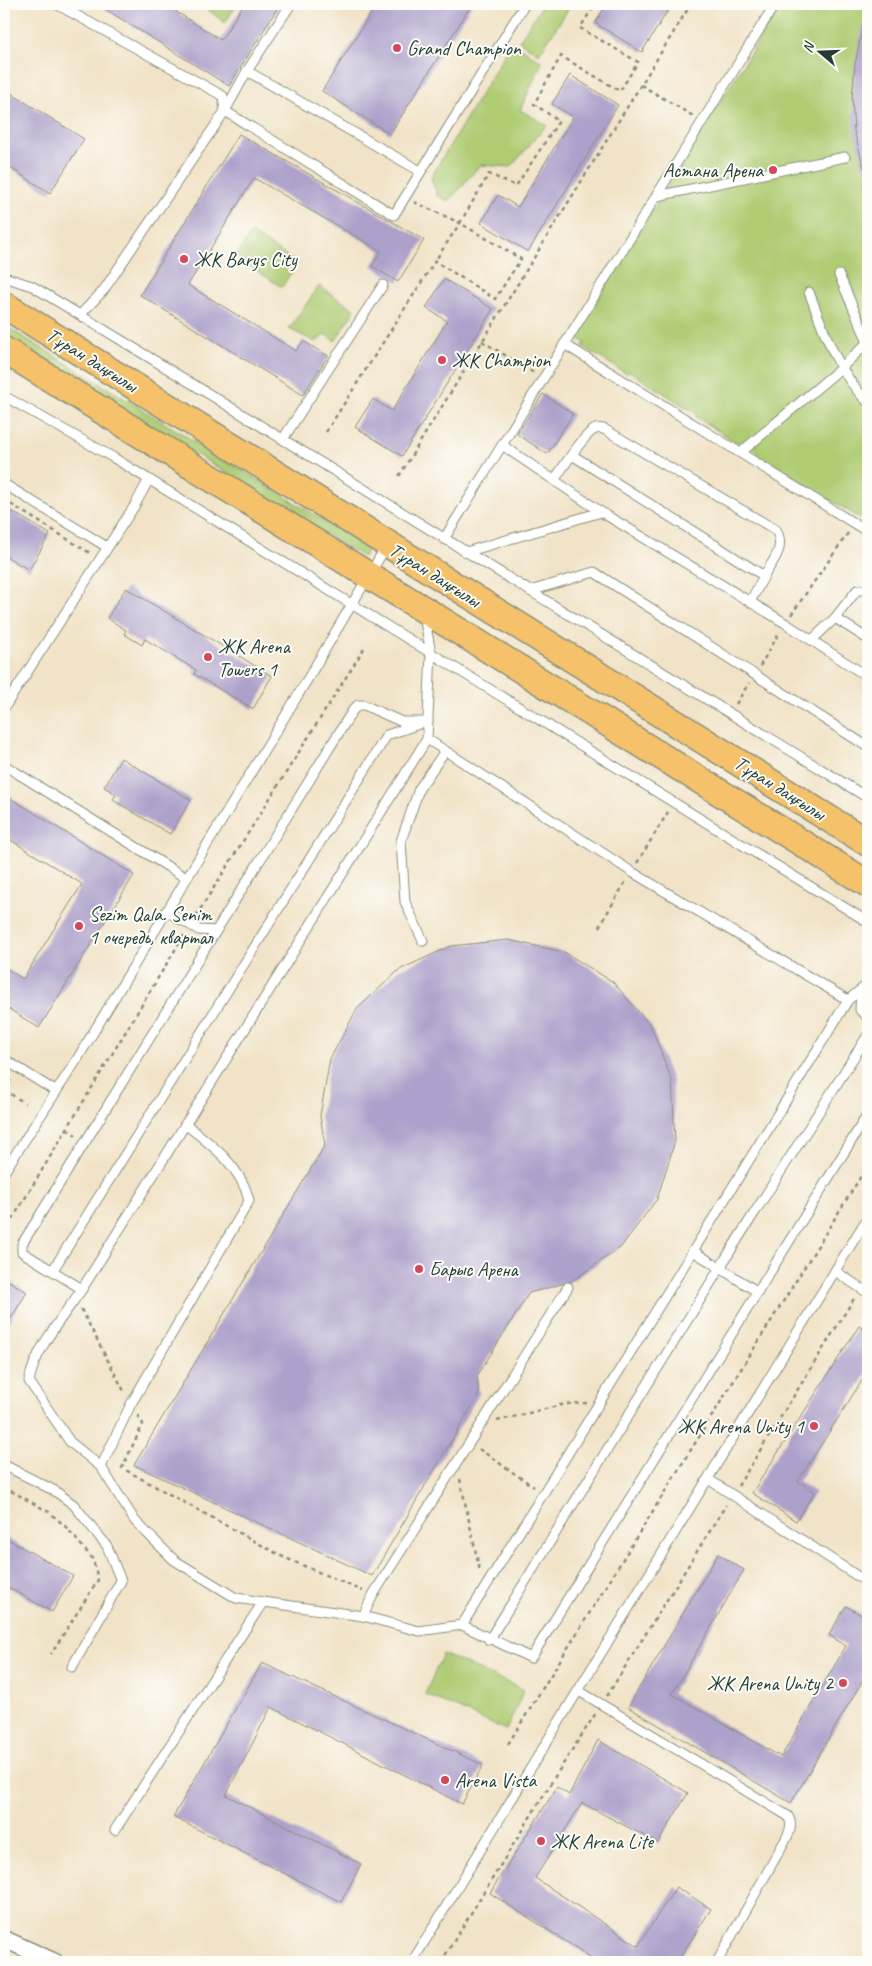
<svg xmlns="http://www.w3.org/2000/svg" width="872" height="1966" viewBox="0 0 872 1966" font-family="Caveat,sans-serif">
	<rect width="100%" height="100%" fill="#fdfcf7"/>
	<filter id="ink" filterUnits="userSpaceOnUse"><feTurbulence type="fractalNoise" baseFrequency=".02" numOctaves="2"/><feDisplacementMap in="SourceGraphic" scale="10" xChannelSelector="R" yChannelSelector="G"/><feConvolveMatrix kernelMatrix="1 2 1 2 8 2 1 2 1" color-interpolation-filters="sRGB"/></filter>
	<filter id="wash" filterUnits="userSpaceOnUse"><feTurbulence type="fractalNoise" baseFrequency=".0096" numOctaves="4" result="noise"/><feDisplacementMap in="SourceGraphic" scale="20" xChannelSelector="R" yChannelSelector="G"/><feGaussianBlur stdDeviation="1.12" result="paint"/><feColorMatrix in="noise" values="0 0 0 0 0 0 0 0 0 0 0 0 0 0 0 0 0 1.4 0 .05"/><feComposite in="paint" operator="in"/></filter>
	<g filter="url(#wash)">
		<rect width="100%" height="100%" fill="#f1e3c7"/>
		<!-- green -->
		<g fill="#afcc73" stroke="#678454">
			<polygon points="202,4 237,4 225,23 202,5"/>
			<polygon points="543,4 563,4 569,8 539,54 519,41"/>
			<polygon points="781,4 868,4 868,523 757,455 758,453 746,445 744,447 696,417 697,414 629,371 627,374 583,347 585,343 575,336"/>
			<polygon points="512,42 542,62 520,110 547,125 511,167 480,165 449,201 437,196 431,177"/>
			<polygon points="251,233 297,263 282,287 236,257"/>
			<polygon points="319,286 355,310 335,341 325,334 316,342 289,329"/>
			<polygon points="4,325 369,548 363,557 4,336"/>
			<polygon points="443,1654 524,1690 506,1730 425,1694"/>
		</g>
		<g id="blocks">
			<!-- building -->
			<g fill="#ada0ca">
				<polygon points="97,4 164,4 221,40 244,4 280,4 229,86"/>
				<polygon points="377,4 472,4 390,134 322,91"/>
				<polygon points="607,4 624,4 631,8 634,4 672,4 642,52 595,23"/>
				<polygon points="863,25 868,26 868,168 864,168 854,131 852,98 855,64"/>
				<polygon points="570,75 618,105 528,252 481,223 498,195 518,207 573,117 552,104"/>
				<polygon points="4,89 84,139 50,193 4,164"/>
				<polygon points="239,134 424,240 398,282 372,266 381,251 254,178 188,285 296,351 303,341 328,356 303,395 140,295"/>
				<polygon points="444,279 493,309 402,456 355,427 373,399 392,411 447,321 426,308"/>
				<polygon points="543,394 573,414 547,454 517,434"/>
				<polygon points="4,507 50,534 29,570 4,555"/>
				<polygon points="126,588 272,676 253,709 194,674 196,670 145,639 142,645 124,634 126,630 107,618"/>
				<polygon points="121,758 191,800 170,834 113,800 116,794 104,787"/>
				<polygon points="4,794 134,875 39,1028 4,1006 4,967 23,979 82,884 4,836"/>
				<polygon points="508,940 564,952 613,982 651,1026 672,1081 675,1141 657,1199 621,1247 572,1281 529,1293 477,1376 479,1394 372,1576 134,1465 325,1145 320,1116 330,1059 357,1009 399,970 451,946"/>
				<polygon points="4,1278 27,1292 4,1330"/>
				<polygon points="859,1326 868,1332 868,1371 798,1481 815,1492 796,1521 752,1493"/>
				<polygon points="4,1537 73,1576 52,1612 4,1585"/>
				<polygon points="718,1554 744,1570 672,1694 781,1757 846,1646 829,1635 846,1606 868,1619 868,1671 791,1803 628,1707"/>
				<polygon points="262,1663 483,1765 462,1804 271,1707 226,1795 361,1864 341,1902 173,1817"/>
				<polygon points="598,1740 688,1793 658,1843 582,1803 535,1878 638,1946 676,1887 711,1909 677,1962 598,1962 490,1893 557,1787 569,1795"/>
			</g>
		</g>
	</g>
	<g filter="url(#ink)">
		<use href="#blocks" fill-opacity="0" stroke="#88907e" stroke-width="1"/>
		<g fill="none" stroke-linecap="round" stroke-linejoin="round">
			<!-- service casing -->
			<g stroke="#88907e" stroke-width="11">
				<g id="service">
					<polyline points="56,4 223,96 225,111 394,215 525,4"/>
					<polyline points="247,71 420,171"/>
					<polyline points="657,196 845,157"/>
					<polyline points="839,275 868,342"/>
					<polyline points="4,277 32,286 80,315 868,798"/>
					<path d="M809,292C824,331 837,372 868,402"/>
					<polyline points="80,315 103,291 225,111 247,71 291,4"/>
					<polyline points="564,344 868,532"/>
					<polyline points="4,396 114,458 868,922"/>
					<polyline points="283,439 383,285"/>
					<polyline points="502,445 601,512 785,623 868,677"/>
					<polyline points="740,453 841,368 868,342"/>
					<path d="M555,479C562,469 586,431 596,429C598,428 602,429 604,429L776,530C786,548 773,560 764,576L572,455"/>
					<polyline points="4,484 107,547"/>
					<polyline points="444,539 775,4"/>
					<polyline points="466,552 601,512"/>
					<polyline points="530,591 594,572 868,747"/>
					<polyline points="750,602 764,576"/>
					<polyline points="424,616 431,653 427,739 632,872 848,1000 868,984"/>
					<polyline points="835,618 868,639"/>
					<polyline points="812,640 835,618 857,590 865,590 868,592"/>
					<polyline points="4,708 135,505 149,479"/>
					<polyline points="4,765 186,878"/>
					<polyline points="166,911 199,930 216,931"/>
					<polyline points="423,941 405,902 401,841 419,789 445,751"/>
					<polyline points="861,990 860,1010 868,1017"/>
					<polyline points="4,1059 55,1091"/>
					<polyline points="4,1172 76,1061 304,685 387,545"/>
					<polyline points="693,1251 758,1292"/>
					<polyline points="53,1270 387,735 419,724"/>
					<polyline points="835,1271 868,1293"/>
					<polyline points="568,1287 373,1595 363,1616 419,1631 462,1625 848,1000"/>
					<polyline points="82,1289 22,1252 22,1244 353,710 358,705 364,705 402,722 428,722"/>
					<polyline points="4,1465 55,1491 74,1505 107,1546 121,1581 72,1667"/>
					<path d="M101,1467L131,1404L249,1201C242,1167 211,1144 185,1124"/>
					<polyline points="708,1479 868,1583"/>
					<path d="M363,1616L236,1598L174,1560L135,1521L101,1467L70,1442L29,1381C36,1347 63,1317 82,1289L427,739"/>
					<polyline points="462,1625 531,1658 868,1114"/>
					<polyline points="489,1640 739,1237 868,1035"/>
					<path d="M579,1691L788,1816C792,1823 791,1828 788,1835L717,1962"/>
					<polyline points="115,1830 263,1602"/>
					<polyline points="412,1962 868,1217"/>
				</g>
			</g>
			<!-- minor casing -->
			<g stroke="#88907e" stroke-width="19">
				<polyline id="minor" points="4,1939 55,1962"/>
			</g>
			<!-- primary casing -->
			<g stroke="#88907e" stroke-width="29">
				<g id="primary">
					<polyline points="4,305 868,843"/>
					<polyline points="4,350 868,884"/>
				</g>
			</g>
			<!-- path -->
			<g stroke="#88907e" stroke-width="2.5" stroke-dasharray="4 4" stroke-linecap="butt">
				<polyline points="641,85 693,116"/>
				<polyline points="414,202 460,223 435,261"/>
				<polyline points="482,341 534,373"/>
				<polyline points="326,432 435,261 495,299 521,259 460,223 489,174 516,186 559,121 534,104 561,56 620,91 638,62 580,28 595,4"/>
				<polyline points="399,476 691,4"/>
				<polyline points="4,500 90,553"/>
				<polyline points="791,615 848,533"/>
				<polyline points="760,666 780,632"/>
				<polyline points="736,704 749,683"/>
				<polyline points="637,863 668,812"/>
				<polyline points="196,916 365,647"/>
				<polyline points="599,927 626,881"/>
				<polyline points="4,1090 12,1078"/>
				<polyline points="4,1090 25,1103"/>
				<polyline points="67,1129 76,1135"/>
				<polyline points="4,1233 184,935"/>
				<polyline points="81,1309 125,1393"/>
				<polyline points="138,1415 143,1424 122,1468 283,1557 363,1591"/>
				<polyline points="497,1421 565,1404 587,1403"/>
				<polyline points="479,1449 534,1487"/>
				<polyline points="460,1479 480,1572"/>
				<polyline points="738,1486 855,1297"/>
				<polyline points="4,1487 49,1512 65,1526 93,1559 98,1580 51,1654"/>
				<polyline points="607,1696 726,1505"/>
				<polyline points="508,1744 868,1165"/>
				<polyline points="441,1962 556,1775 596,1713"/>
			</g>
			<!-- service -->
			<use href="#service" stroke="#fff" stroke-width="9"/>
			<!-- minor -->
			<use href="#minor" stroke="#fff" stroke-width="16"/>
			<!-- primary -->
			<use href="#primary" stroke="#f5c16b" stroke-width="26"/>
		</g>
	</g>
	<!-- markers -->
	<g fill="#d1495b" stroke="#fdfcf7" stroke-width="2">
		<circle cx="397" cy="48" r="5"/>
		<circle cx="773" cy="170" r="5"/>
		<circle cx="184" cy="259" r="5"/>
		<circle cx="442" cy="360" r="5"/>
		<circle cx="208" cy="657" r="5"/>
		<circle cx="79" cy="926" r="5"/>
		<circle cx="419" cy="1269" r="5"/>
		<circle cx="814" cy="1426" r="5"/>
		<circle cx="843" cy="1683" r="5"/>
		<circle cx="445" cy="1780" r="5"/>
		<circle cx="541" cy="1841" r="5"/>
	</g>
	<g text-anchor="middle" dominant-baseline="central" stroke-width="4" stroke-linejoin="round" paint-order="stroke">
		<!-- poi labels -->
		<g font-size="20" fill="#1f3d34" stroke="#fdfcf7" text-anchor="start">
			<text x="407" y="48">Grand Champion</text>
			<text x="763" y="170" text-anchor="end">Астана Арена</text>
			<text x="194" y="259">ЖК Barys City</text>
			<text x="452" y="360">ЖК Champion</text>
			<text x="218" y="646">ЖК Arena<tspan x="218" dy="23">Towers 1</tspan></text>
			<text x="89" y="914">Sezim Qala. Senim<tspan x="89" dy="23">1 очередь, квартал</tspan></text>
			<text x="429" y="1269">Барыс Арена</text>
			<text x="804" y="1426" text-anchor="end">ЖК Arena Unity 1</text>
			<text x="833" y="1683" text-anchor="end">ЖК Arena Unity 2</text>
			<text x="455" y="1780">Arena Vista</text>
			<text x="551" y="1841">ЖК Arena Lite</text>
		</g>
		<!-- street labels -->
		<g font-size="20" fill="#1f3d34" stroke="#fdfcf7">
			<text transform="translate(92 360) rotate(32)">Тұран даңғылы</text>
			<text transform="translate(435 575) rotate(32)">Тұран даңғылы</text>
			<text transform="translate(780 788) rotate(32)">Тұран даңғылы</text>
		</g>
	</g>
	<!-- margin -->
	<rect width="872" height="1966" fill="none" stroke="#fdfcf7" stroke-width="20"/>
	<!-- north arrow -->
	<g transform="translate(820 52) rotate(289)" stroke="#fdfcf7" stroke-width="4" paint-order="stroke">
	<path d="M0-4L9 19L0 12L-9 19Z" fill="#1f3d34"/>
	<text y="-8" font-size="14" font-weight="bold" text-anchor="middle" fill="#1f3d34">N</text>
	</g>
</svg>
